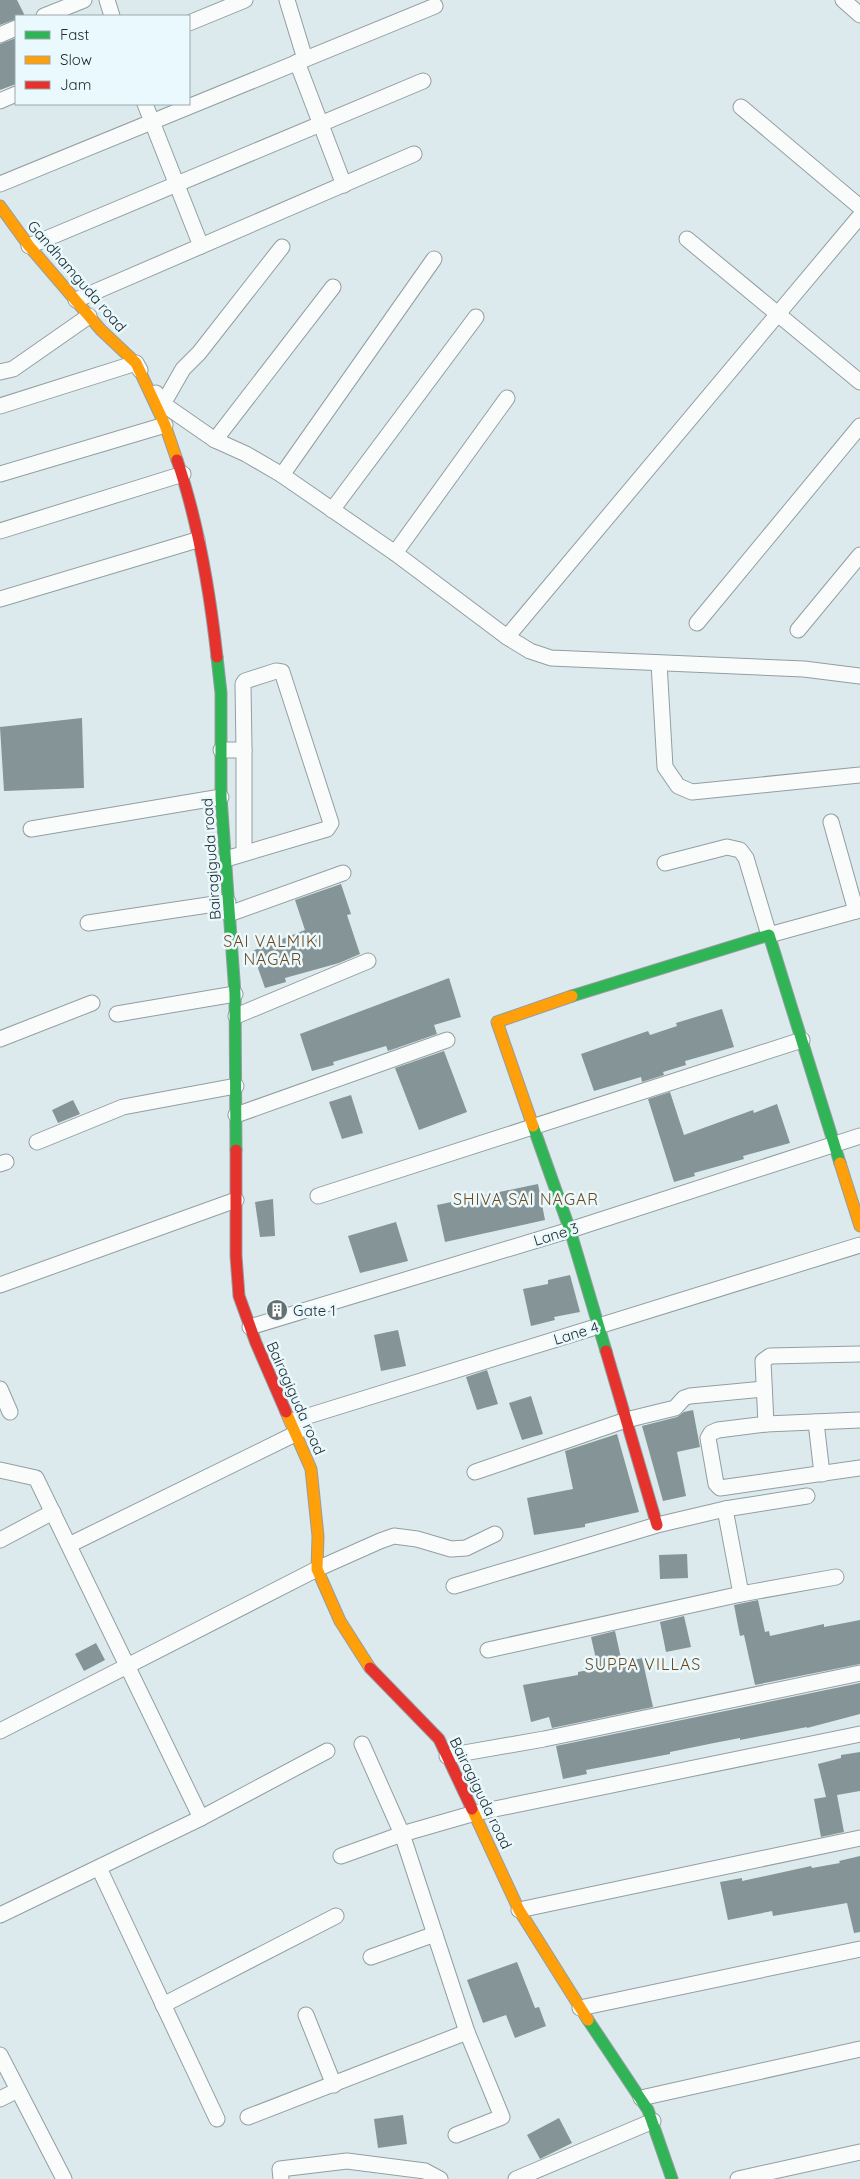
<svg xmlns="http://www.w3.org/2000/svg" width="860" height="2179" viewBox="0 0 860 2179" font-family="Quicksand,sans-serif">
	<rect width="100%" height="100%" fill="#dceaed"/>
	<!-- building -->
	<g fill="#849497">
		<polygon points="0,0 17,0 25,16 16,16 16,19 0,25"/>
		<polygon points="16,38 16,84 0,90 0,44"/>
		<polygon points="82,718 84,788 4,791 0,727"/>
		<polygon points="341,884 351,914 347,915 360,954 339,963 285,978 286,982 265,988 252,951 305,930 295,900"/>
		<polygon points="449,978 461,1017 434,1025 437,1034 388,1051 386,1046 333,1062 334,1065 312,1071 300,1034"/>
		<polygon points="722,1009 734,1047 685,1061 686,1065 663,1072 664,1075 642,1082 641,1077 594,1091 581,1054 648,1031 650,1035 677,1026 676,1023"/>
		<polygon points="444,1051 467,1112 419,1130 395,1068"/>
		<polygon points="670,1092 684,1135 753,1110 754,1113 777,1104 790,1143 743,1156 744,1159 694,1173 695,1176 674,1182 648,1099"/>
		<polygon points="351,1095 363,1133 342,1139 329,1102"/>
		<polygon points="73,1100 80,1114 58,1123 52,1110"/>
		<polygon points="538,1184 545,1220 445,1242 437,1205"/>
		<polygon points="273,1199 275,1236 260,1237 255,1202"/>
		<polygon points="396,1222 408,1261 360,1273 348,1236"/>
		<polygon points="570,1275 580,1312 554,1317 555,1320 531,1326 523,1289 548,1284 548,1280"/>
		<polygon points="398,1330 406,1366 381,1371 374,1335"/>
		<polygon points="487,1370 498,1404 477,1410 466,1377"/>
		<polygon points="531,1396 543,1434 522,1440 509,1403"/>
		<polygon points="693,1410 700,1447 677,1452 686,1496 663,1501 642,1426 677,1417 684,1412"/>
		<polygon points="617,1434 639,1512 585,1524 585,1527 534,1535 527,1498 573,1489 565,1451"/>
		<polygon points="687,1554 688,1578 660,1579 659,1555"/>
		<polygon points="758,1600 765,1632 769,1631 770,1636 824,1624 824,1627 860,1620 860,1664 755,1685 744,1635 740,1636 734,1605"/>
		<polygon points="684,1616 691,1647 666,1652 660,1622"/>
		<polygon points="615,1631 622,1663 642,1658 653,1707 552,1728 549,1717 531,1722 523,1685 578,1675 578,1672 598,1668 591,1637"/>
		<polygon points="96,1643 105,1660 84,1671 75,1654"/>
		<polygon points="860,1683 860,1714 807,1728 807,1727 740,1740 740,1738 714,1743 670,1752 670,1754 586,1770 587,1774 563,1779 556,1746"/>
		<polygon points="860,1752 860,1791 837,1795 844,1832 821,1837 814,1799 826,1797 818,1764 841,1758 841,1755"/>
		<polygon points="860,1856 860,1932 854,1933 847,1903 773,1916 772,1911 728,1920 720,1882 742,1878 742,1881 811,1866 812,1868 840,1863 839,1861"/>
		<polygon points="517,1962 535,2008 539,2007 546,2026 515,2038 506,2015 483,2023 467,1980"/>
		<polygon points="403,2115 407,2144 378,2148 374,2119"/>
		<polygon points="559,2118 572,2143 540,2159 527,2135"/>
	</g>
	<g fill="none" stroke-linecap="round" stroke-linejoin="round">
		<!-- street casing -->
		<g stroke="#939ea1" stroke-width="17">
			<g id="street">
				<polyline points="107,0 112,16"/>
				<polyline points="287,0 305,59"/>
				<polyline points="843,0 860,15"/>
				<polyline points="44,16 84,0"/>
				<polyline points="189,23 245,0"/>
				<polyline points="0,35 16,28"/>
				<polyline points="297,62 344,185"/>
				<polyline points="0,101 16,94"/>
				<polyline points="145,104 201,246"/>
				<polyline points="741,107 860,207"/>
				<polyline points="0,184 435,6"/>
				<polyline points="687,239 860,382"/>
				<polyline points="29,246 423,81"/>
				<polyline points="76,300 414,154"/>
				<polyline points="0,372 13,369 89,316"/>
				<polyline points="156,393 163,404 215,440 246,454 282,475 395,553 507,637 530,651 551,658 804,669 860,676"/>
				<polyline points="163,404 183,369 199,353 282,247"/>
				<polyline points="0,406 136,363 140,370"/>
				<polyline points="215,440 333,287"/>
				<polyline points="0,474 165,425"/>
				<polyline points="282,475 434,259"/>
				<polyline points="332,510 476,317"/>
				<polyline points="0,531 183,474"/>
				<polyline points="395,553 507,398"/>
				<polyline points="0,599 197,540"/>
				<polyline points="697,623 860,426"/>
				<polyline points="798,630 860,555"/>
				<polyline points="507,637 860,216"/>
				<polyline points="659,663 665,767 678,786 692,792 860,775"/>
				<polyline points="221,750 244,750 243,684 245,681 276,671 282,672 331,823 327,829 226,859"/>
				<polyline points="244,750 244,852"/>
				<polyline points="831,822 856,911"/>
				<polyline points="31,829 221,797"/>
				<polyline points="665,863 727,847 740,850 746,858 769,935 860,910"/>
				<polyline points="229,914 343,873"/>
				<polyline points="88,923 228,902"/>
				<polyline points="117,1014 235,994"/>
				<polyline points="236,1016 368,961"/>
				<polyline points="0,1039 92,1003"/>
				<polyline points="236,1115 447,1040"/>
				<polyline points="37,1142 123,1107 236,1086"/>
				<polyline points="0,1164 6,1162"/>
				<polyline points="318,1196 802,1040"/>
				<polyline points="0,1285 236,1200"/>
				<polyline points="250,1327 570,1230 860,1136"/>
				<polyline points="0,1389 10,1412"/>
				<polyline points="860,1420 766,1424 718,1430 711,1433 708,1438 716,1484 720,1488 860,1468"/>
				<polyline points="292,1421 860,1245"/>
				<polyline points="816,1422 822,1474"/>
				<polyline points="766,1424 763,1361 770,1356 860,1354"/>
				<polyline points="0,1470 36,1478 201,1818"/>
				<polyline points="475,1472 626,1420 675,1408 684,1398 690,1396 764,1389"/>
				<polyline points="0,1540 53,1512"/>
				<polyline points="69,1545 297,1433"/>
				<polyline points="454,1586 657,1525 725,1509 807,1496"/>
				<polyline points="741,1594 836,1577"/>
				<polyline points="488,1650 741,1594 725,1509"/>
				<polyline points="0,1731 317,1569 380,1541 394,1536 417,1539 451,1549 466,1548 495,1534"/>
				<polyline points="362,1744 402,1834 467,2032 502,2117 456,2135"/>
				<polyline points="447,1756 544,1739 860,1673"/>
				<polyline points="341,1856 402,1834 475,1813 860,1734"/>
				<polyline points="99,1868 217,2119"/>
				<polyline points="519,1910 860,1838"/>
				<polyline points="0,1915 201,1818 327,1751"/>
				<polyline points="371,1957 435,1934"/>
				<polyline points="163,2005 336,1916"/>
				<polyline points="580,2008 860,1949"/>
				<polyline points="306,2015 334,2085"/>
				<polyline points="0,2055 64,2179"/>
				<polyline points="641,2098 860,2049"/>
				<polyline points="0,2099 18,2090"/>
				<polyline points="248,2117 467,2032"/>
				<polyline points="281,2179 280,2169 347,2161 425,2171 440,2179"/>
				<polyline points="516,2179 653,2121"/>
				<polyline points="738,2179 860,2152"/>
			</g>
		</g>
		<!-- fast casing -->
		<g stroke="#939ea1" stroke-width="13">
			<g id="fast">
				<polyline points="217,657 221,693 221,797 235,994 236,1150"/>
				<polyline points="572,996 769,935 840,1163"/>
				<polyline points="533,1126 570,1230 606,1351"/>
				<polyline points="588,2020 648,2110 672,2179"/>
			</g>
		</g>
		<!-- slow casing -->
		<g stroke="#939ea1" stroke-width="13">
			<g id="slow">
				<polyline points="0,206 29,246 101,330 136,363 165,425 177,460"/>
				<polyline points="533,1126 497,1022 572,996"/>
				<polyline points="840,1163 860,1226"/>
				<polyline points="286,1412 311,1469 318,1536 317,1569 340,1621 370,1668"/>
				<polyline points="472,1809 519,1910 588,2020"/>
			</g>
		</g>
		<!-- jam casing -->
		<g stroke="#939ea1" stroke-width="13">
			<g id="jam">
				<path d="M177,460C198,521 210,593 217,657"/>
				<polyline points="236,1150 236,1256 239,1296 256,1343 286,1412"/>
				<polyline points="606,1351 657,1525"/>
				<polyline points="370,1668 439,1739 472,1809"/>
			</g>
		</g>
		<!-- street -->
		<use href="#street" stroke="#fafcfc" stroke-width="15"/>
		<!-- fast -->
		<use href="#fast" stroke="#30b455" stroke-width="11"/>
		<!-- slow -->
		<use href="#slow" stroke="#ff9f0a" stroke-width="11"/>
		<!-- jam -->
		<use href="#jam" stroke="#e5322d" stroke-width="11"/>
	</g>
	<!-- icons -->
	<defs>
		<g id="building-disc" transform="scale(1.125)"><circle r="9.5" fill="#657073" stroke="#eaf9fd"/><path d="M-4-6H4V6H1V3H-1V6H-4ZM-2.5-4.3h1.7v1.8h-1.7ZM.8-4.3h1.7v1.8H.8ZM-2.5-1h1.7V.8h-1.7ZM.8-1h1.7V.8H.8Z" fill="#fff"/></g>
	</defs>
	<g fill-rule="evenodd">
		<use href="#building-disc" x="277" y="1310"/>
	</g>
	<g text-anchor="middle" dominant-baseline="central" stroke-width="5" stroke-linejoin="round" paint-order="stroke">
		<!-- street labels -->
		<g font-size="15" fill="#252f32" stroke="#eaf9fd">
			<text transform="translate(77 276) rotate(49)">Gandhamguda road</text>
			<text transform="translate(211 859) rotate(-94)">Bairagiguda road</text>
			<text transform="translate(556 1234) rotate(-17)">Lane 3</text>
			<text transform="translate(576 1333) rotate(-17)">Lane 4</text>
			<text transform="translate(296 1398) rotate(66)">Bairagiguda road</text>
			<text transform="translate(481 1793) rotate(64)">Bairagiguda road</text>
		</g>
		<!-- poi labels -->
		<g font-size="15" fill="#252f32" stroke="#eaf9fd" text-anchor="start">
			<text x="293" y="1310">Gate 1</text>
		</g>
		<!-- neighbourhood labels -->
		<g font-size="16" letter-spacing="1" fill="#71491d" stroke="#eaf9fd">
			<text x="273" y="941">SAI VALMIKI<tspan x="273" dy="18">NAGAR</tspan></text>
			<text x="526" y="1199">SHIVA SAI NAGAR</text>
			<text x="643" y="1664">SUPPA VILLAS</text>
		</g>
	</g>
	<!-- legend -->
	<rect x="15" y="15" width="175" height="90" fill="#eaf9fd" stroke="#9ba8ac"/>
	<rect x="25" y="31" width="25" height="8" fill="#30b455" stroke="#9ba8ac"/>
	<text x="60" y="40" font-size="15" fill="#252f32">Fast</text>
	<rect x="25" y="56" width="25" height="8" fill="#ff9f0a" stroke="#9ba8ac"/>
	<text x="60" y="65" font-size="15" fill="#252f32">Slow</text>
	<rect x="25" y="81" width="25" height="8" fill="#e5322d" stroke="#9ba8ac"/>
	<text x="60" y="90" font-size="15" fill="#252f32">Jam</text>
</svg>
